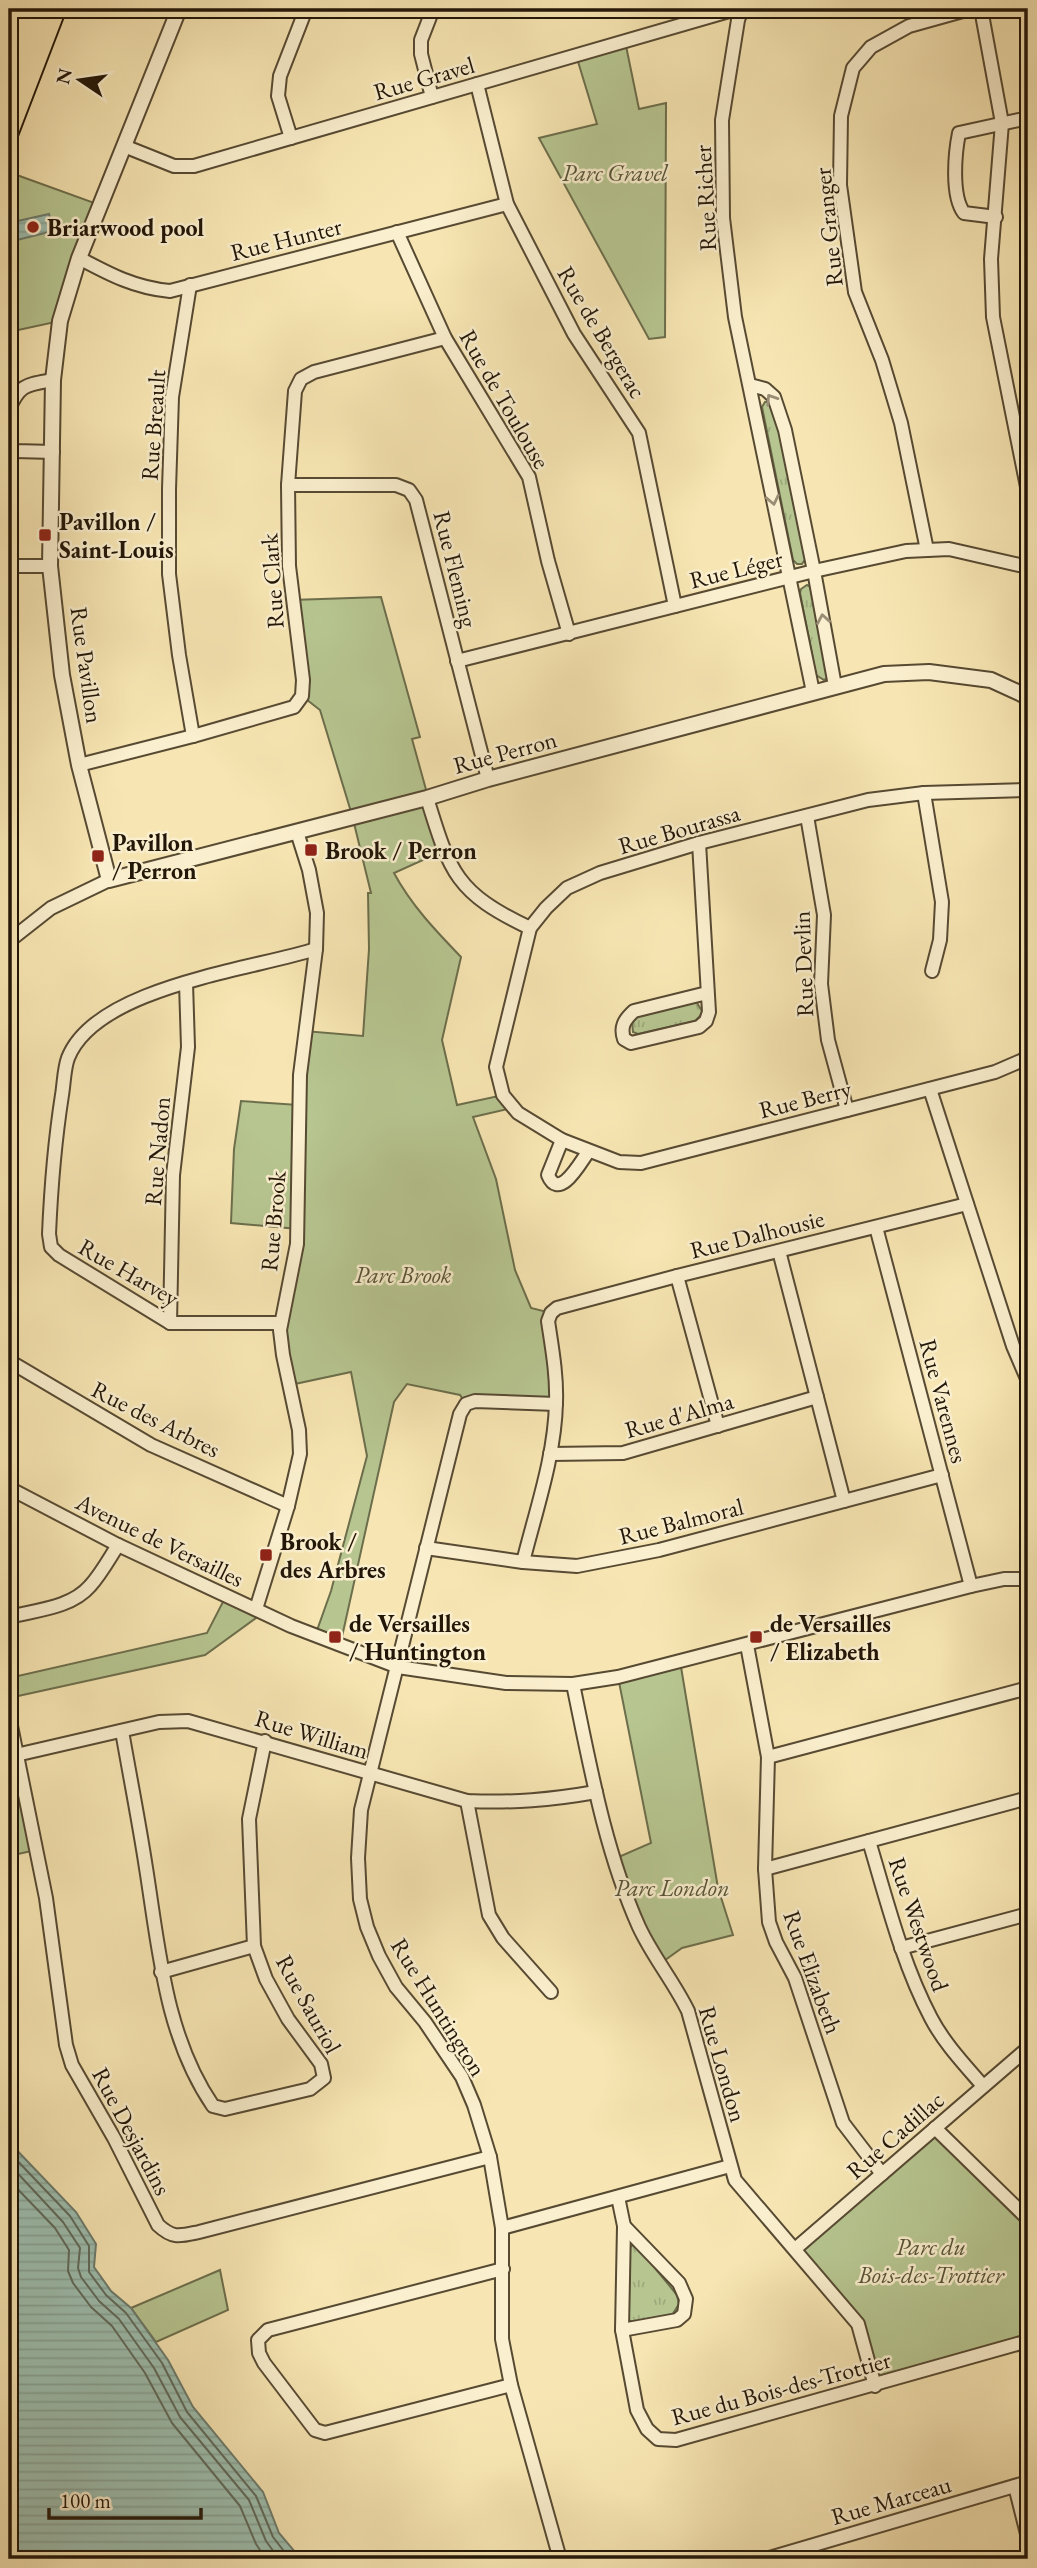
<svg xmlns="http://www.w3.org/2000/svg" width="1037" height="2568" viewBox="0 0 1037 2568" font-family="'EB Garamond',serif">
	<defs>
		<pattern id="grass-tufts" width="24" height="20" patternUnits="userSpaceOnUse" patternTransform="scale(1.75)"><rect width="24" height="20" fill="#b7c691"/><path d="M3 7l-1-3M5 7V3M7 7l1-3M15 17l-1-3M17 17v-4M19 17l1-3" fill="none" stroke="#9da97c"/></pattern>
		<pattern id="water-rules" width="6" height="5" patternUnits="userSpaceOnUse" patternTransform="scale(1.75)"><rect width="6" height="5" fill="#9dbfb0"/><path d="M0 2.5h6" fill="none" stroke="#87a396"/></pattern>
	</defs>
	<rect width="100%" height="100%" fill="#f7e6b3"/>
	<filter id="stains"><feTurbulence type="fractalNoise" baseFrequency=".00286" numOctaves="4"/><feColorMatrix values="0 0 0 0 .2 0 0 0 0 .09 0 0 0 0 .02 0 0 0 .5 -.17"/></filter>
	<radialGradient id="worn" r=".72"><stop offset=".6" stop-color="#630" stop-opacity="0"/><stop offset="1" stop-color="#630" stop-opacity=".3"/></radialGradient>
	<!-- grass -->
	<g fill="url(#grass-tufts)" stroke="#6c6e4c" stroke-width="2">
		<polygon points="765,402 770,402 777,414 806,558 802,564 797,564 793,560 762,407"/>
		<polygon points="807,585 811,587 828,678 824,680 816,675 800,593 801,589"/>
		<polygon points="692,1002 697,1003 702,1011 700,1016 695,1021 638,1034 633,1032 632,1022 639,1015"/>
		<polygon points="633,2245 637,2246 677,2295 679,2304 672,2315 634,2323 629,2320 629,2248"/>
	</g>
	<!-- green -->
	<g fill="#b7c691" stroke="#6c6e4c" stroke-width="2">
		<polygon points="625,41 639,109 666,103 665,337 649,339 539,138 597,124 576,55"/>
		<polygon points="14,174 100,205 60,321 9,332 9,187"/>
		<path d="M381,597L420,737L412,739L443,851L394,873C411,905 436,931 461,957L442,1040L457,1105L503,1095L512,1108L473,1117L496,1179L515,1270L531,1308L551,1313L556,1404H466L460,1395L407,1384L394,1402L340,1646L315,1636L331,1591L367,1456L351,1372L290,1385L283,1355L298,1229L231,1223L234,1149L241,1101L298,1105L305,1031L363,1036L369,949L368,893H371L352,815L320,710L302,696L292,600Z"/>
		<polygon points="226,1596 263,1613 205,1655 9,1698 9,1678 207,1633"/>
		<polygon points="680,1661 718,1888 733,1935 682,1948 661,1963 614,1859 651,1843 618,1677"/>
		<polygon points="9,1716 36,1850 9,1856"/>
		<polygon points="935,2128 1028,2219 1028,2341 875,2386 858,2324 795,2249"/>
		<polygon points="220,2270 228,2310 156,2342 131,2308"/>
	</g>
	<!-- water -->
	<g fill="url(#water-rules)" stroke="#6c7b6d" stroke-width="2">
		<polygon points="49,214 53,231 17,240 13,222"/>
		<polygon points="9,2142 76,2212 96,2244 94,2267 111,2291 131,2308 168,2360 193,2407 263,2492 279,2533 301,2559 9,2559"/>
	</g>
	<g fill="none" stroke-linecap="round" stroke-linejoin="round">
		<!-- shore -->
		<g stroke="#606a5c" stroke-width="2">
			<polyline points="9,2152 70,2216 89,2246 89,2272 106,2295 126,2313 162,2363 187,2412 256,2496 273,2537 290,2559"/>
			<polyline points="9,2164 63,2222 80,2248 78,2268 81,2277 99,2301 119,2319 154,2368 180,2417 249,2500 266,2541 279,2559"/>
			<polyline points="9,2180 55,2228 69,2250 68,2271 73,2283 91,2307 112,2326 145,2373 172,2423 240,2506 256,2544 266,2559"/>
		</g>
		<!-- minor casing -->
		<g stroke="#574a33" stroke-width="16">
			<g id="minor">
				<polyline points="742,9 738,20 722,120 723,218 735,317 813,692"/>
				<polyline points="981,9 1002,123 991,259 993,317 1028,492"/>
				<polyline points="9,19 13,9"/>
				<polyline points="477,84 507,204 574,334 639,433 675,606"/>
				<polyline points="432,97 421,54 421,40 433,9"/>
				<polyline points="291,138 278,96 280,76 306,9"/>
				<polyline points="124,146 174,166 194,166 736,9"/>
				<path d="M996,217L964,213C951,196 955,153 959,133L1028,118"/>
				<polyline points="397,232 445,338 529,477 548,561 569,634"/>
				<path d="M79,258C109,274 135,288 170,291L507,204"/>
				<polyline points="190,285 172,397 169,489 169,574 179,655 193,736"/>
				<polyline points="750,385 765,389 774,397 785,430 814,571 835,686"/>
				<path d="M9,409C20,384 26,385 53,380"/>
				<polyline points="9,449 15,451 53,452"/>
				<polyline points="288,485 396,485 409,490 416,500 488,779"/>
				<polyline points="927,550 901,423 882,360 855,292 840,185 841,116 853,68 871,47 909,26 970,9"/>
				<polyline points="9,566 50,566"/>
				<polyline points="457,661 814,571 906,551 949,549 1028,567"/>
				<polyline points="79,765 193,736 294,707 302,696 303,680 289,566 288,485 295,391 301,379 314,372 445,338"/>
				<polyline points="1028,790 924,793 868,800 699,843 600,873 567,888 546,908 530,928 496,1067 503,1095 518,1113 562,1140 619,1162 641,1163 995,1072 1023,1060 1028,1055"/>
				<polyline points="924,793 942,902 940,940 932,971"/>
				<path d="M427,798C450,873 456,893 530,928"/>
				<polyline points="807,816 824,915 821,984 828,1040 847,1110"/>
				<path d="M699,843L709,1012L706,1021L699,1027L631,1043L624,1039C620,1027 624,1020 634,1011L707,993"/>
				<polyline points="9,941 51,908 109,880"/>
				<polyline points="930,1089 1013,1346 1028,1381"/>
				<path d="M562,1140L548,1175C559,1202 580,1163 588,1152"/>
				<polyline points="876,1227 971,1586"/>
				<polyline points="779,1251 844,1501"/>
				<polyline points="677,1276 718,1426"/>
				<polyline points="170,1323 173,1175 188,1047 186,983"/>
				<path d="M281,1323H170L59,1255L51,1247L49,1234C51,1188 55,1140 62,1095C64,1083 64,1069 68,1058C96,987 250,970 316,949"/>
				<polyline points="9,1361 151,1445 288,1506"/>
				<polyline points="556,1404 475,1401 466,1404 460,1414 361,1810 358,1858 360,1899 367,1927 379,1956 396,1987 425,2022 462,2077 474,2105 490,2157 502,2228 502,2339 511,2385 560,2559"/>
				<polyline points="550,1454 623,1453 817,1397"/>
				<polyline points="9,1488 118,1545 291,1626 398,1667 506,1683 573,1684 618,1677 971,1586 1004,1579 1028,1579"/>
				<polyline points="426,1548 523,1562 577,1566 659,1550 942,1475"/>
				<path d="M523,1562C536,1510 555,1456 556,1402C557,1375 552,1348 548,1321L551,1313L557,1308L677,1276L967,1204"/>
				<polyline points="256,1609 288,1506 300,1454 299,1430 283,1355 280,1330 297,1244 300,1075 316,949 317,913 309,870 297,832"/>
				<path d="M9,1617C36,1610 71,1608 90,1586C101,1574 109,1559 118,1545"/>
				<polyline points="747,1645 768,1757 765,1869 769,1922 776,1942 795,1978 843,2123 882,2174"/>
				<path d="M573,1684C590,1766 605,1851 639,1927C653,1957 674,1982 688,2011L735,2180L858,2324L875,2386"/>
				<path d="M9,1716L46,1898L66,2045L72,2065L114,2138L158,2225C173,2239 180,2236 199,2232L490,2157"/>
				<path d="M122,1731C130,1777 139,1822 146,1868C159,1949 165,2036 213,2106L225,2109L310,2089L324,2078L321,2064L288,2019L266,1979L254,1946L249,1819L265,1741"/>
				<path d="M16,1755L159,1722L188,1721L467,1801C514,1803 550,1800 596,1792"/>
				<polyline points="768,1757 1028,1688"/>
				<polyline points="467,1801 489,1915 503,1938 551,1992"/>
				<path d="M869,1841C887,1901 902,1963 931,2018C944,2043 965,2065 983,2086"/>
				<polyline points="765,1869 1028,1798"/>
				<polyline points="901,1948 1028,1914"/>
				<polyline points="161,1972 254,1946"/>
				<polyline points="935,2128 1028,2219"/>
				<polyline points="618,2197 624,2226 622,2330 637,2410 647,2429 658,2439 676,2440 1028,2341"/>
				<polyline points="502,2228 730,2166"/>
				<polyline points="795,2249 1028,2048"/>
				<polyline points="503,2269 268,2330 258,2340 259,2353 264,2363 315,2430 325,2433 511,2385"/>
				<polyline points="622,2330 677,2320 684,2314 686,2299 679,2283 624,2226"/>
				<polyline points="1015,2486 1028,2538"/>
				<polyline points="766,2559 1028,2482"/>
			</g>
		</g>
		<!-- tertiary casing -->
		<g stroke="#574a33" stroke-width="18">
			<polyline id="tertiary" points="179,9 79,258 60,321 53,380 50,566 62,675 79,765 109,880 427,798 488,779 884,674 929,672 991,680 1028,697"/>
		</g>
		<!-- minor -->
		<use href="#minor" stroke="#faefce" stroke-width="12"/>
		<!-- tertiary -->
		<use href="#tertiary" stroke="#faefce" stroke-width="14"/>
		<!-- tram -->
		<polyline stroke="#221608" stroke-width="2" points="9,160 67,9"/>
	</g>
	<!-- one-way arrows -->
	<defs><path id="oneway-chevron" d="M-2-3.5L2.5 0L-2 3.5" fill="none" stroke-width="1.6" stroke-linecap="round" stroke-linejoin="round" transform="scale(1.75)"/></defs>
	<g stroke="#998d75">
		<use href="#oneway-chevron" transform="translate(771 399) rotate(-123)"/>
		<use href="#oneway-chevron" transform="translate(773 500) rotate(78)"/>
		<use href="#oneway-chevron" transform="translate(823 619) rotate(-100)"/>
	</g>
	<!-- markers -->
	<g fill="#8f2418" stroke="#faefce" stroke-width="2.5">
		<circle cx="33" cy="227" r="7"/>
		<rect x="38" y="528" width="14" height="14" rx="3.5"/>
		<rect x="304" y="843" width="14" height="14" rx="3.5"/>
		<rect x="91" y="849" width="14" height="14" rx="3.5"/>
		<rect x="259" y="1548" width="14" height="14" rx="3.5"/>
		<rect x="328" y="1630" width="14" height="14" rx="3.5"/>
		<rect x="749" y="1630" width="14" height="14" rx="3.5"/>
	</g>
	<g text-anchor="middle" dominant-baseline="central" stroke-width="5" stroke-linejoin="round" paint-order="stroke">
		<!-- street labels -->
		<g font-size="24" fill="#221608" stroke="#faefce">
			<text transform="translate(424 78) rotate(-16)">Rue Gravel</text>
			<text transform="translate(705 198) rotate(-93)">Rue Richer</text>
			<text transform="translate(828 227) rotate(-96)">Rue Granger</text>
			<text transform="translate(286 239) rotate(-14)">Rue Hunter</text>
			<text transform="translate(602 332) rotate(59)">Rue de Bergerac</text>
			<text transform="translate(505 399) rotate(60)">Rue de Toulouse</text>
			<text transform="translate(153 425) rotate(-86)">Rue Breault</text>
			<text transform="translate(456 569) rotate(76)">Rue Fleming</text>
			<text transform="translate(736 569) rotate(-14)">Rue Léger</text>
			<text transform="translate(272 581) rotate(-94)">Rue Clark</text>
			<text transform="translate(87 665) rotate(82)">Rue Pavillon</text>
			<text transform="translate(505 752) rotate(-15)">Rue Perron</text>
			<text transform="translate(679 829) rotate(-16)">Rue Bourassa</text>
			<text transform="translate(803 964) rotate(-92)">Rue Devlin</text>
			<text transform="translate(805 1099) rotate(-14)">Rue Berry</text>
			<text transform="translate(157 1151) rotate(-85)">Rue Nadon</text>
			<text transform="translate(273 1221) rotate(-85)">Rue Brook</text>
			<text transform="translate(757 1234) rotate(-14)">Rue Dalhousie</text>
			<text transform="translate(129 1272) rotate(30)">Rue Harvey</text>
			<text transform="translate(944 1401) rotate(75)">Rue Varennes</text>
			<text transform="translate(679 1415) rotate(-16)">Rue d'Alma</text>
			<text transform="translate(156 1419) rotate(27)">Rue des Arbres</text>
			<text transform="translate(681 1521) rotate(-14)">Rue Balmoral</text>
			<text transform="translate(160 1540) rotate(26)">Avenue de Versailles</text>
			<text transform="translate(312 1734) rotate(17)">Rue William</text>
			<text transform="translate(919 1924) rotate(71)">Rue Westwood</text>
			<text transform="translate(813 1972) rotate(70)">Rue Elizabeth</text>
			<text transform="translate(309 2004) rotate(61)">Rue Sauriol</text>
			<text transform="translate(439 2007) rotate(58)">Rue Huntington</text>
			<text transform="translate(723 2064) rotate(74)">Rue London</text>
			<text transform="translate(132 2131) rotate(62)">Rue Desjardins</text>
			<text transform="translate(895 2135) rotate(-41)">Rue Cadillac</text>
			<text transform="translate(781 2388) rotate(-15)">Rue du Bois-des-Trottier</text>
			<text transform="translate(891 2500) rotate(-16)">Rue Marceau</text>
		</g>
		<!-- park labels -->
		<g font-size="24" font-style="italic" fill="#565438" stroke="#faefce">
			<text x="615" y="172">Parc Gravel</text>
			<text x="403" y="1274">Parc Brook</text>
			<text x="672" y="1887">Parc London</text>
			<text x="931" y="2246">Parc du<tspan x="931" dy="28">Bois-des-Trottier</tspan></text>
		</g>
		<!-- poi labels -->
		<g font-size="24" font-weight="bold" fill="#221608" stroke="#faefce" text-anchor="start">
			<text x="47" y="227">Briarwood pool</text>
			<text x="59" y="521">Pavillon /<tspan x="59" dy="28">Saint-Louis</tspan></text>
			<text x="112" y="842">Pavillon<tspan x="112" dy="28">/ Perron</tspan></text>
			<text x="325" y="850">Brook / Perron</text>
			<text x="280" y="1541">Brook /<tspan x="280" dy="28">des Arbres</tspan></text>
			<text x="349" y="1623">de Versailles<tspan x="349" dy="28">/ Huntington</tspan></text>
			<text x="770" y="1623">de Versailles<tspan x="770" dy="28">/ Elizabeth</tspan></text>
		</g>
	</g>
	<!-- margin -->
	<rect width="1037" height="2568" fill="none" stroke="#f7e6b3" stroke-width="35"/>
	<rect x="10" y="10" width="1016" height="2547" fill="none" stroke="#221608" stroke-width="3.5"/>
	<rect x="18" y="18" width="1002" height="2533" fill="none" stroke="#221608" stroke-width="2"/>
	<!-- north arrow -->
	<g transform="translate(80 80) rotate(283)" stroke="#faefce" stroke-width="5" paint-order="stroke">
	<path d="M0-5L12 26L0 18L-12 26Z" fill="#221608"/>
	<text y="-10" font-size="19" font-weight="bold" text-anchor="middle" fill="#221608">N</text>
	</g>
	<!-- scale -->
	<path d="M49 2508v10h152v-10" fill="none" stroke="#221608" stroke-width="3.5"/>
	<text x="60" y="2508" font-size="21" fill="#221608" stroke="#faefce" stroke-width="5" paint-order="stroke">100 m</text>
	<rect width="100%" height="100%" filter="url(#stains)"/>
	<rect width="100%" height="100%" fill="url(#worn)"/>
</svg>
